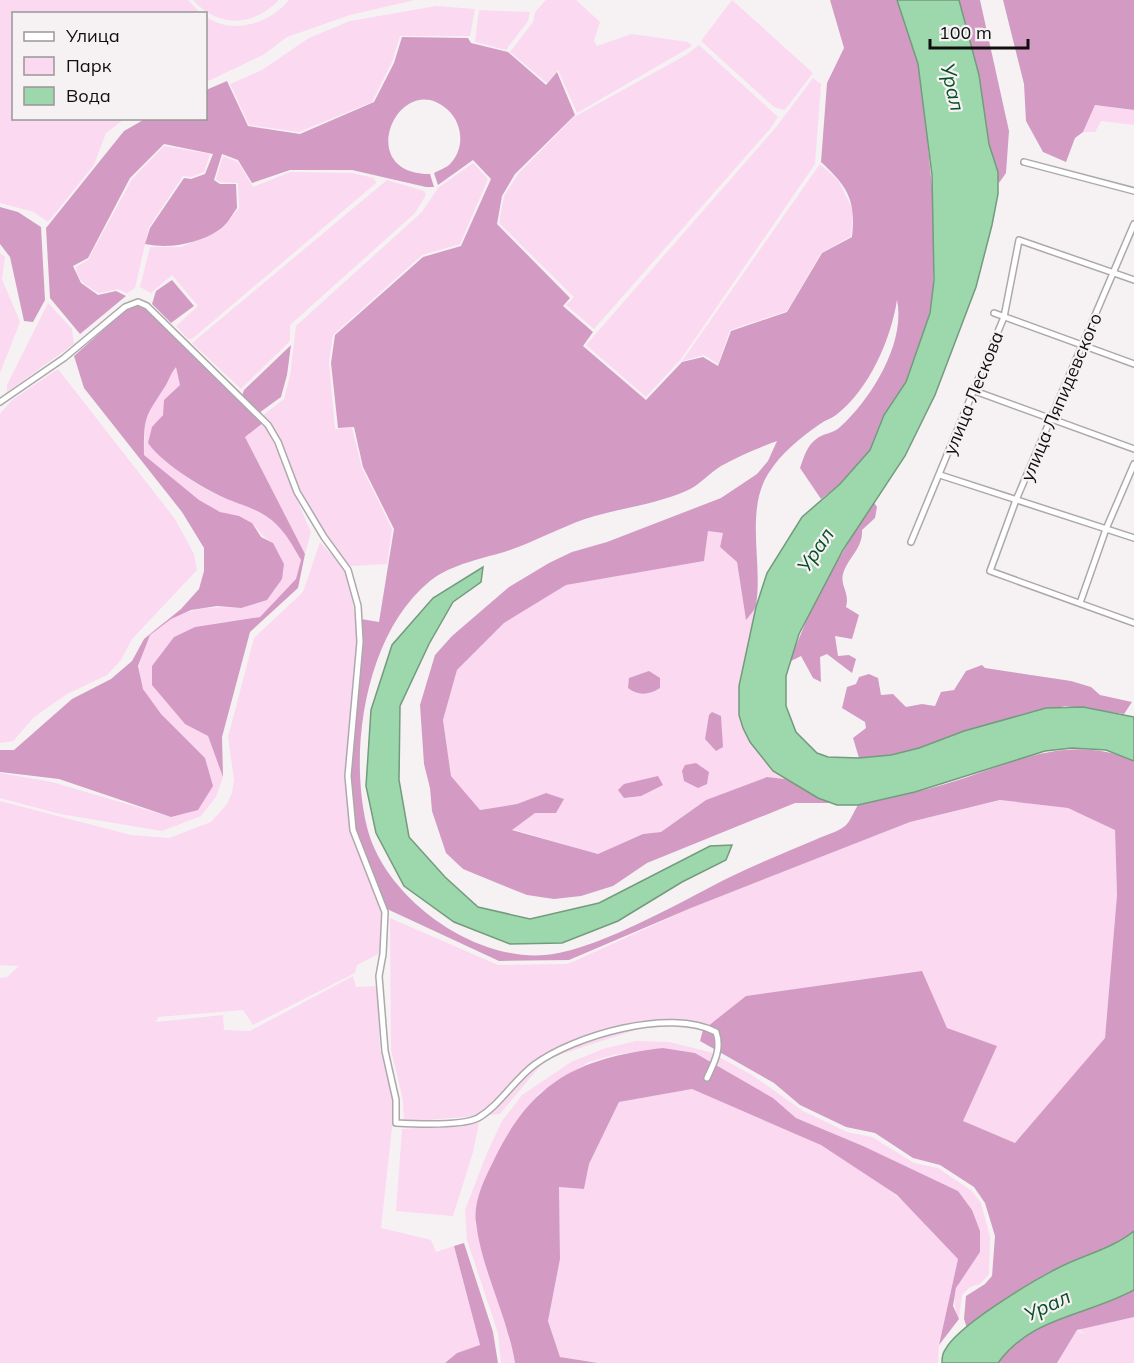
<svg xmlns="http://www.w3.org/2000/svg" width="1134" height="1363" viewBox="0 0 1134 1363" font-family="Mulish,sans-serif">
	<rect width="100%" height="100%" fill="#f6f2f4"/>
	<!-- green -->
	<g fill="#fbd9f0">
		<polygon points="0,0 188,0 200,13 14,14 14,118 124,119 106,133 94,165 48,222 34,212 0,203"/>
		<path d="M193,0H279C253,27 218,28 193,0Z"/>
		<path d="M289,0H415L350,15L287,37L263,55L206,82V17C233,35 269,24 289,0Z"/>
		<polygon points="546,0 576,0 600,22 594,41 597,46 632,34 688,42 692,46 577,113 558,70 547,83 510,52 533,22 535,12"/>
		<polygon points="732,0 813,73 785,110 774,107 701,41"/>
		<polygon points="436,6 475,9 470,36 400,36 392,62 372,102 299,132 249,125 230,84 262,70 309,38 350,21"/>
		<polygon points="479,10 530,12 528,21 506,50 475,42"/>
		<polygon points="699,45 778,117 770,129 594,329 566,305 574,297 499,223 504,196 518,174 574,117 686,55"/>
		<polygon points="813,78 821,84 815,164 681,359 646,397 586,345 777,126"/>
		<polygon points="1095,105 1134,110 1134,125 1101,121 1095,132 1083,132"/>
		<path d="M164,146L210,154L204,172L191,177L183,176L149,227L135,288L127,293L118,289L99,293C87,286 77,281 76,267L88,260L132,179Z"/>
		<polygon points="223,156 238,162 253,187 290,172 352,173 374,178 376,183 192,339 188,339 176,326 198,306 172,275 151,293 140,287 150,247 181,247 221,230 239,208 238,183 220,182 216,179"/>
		<path d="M473,163L488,179L460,244L422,255L333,335L329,362L335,429L352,428L362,468L392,529L387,564L349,566C330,542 314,518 300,491C288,465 283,437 262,416L284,399L290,376L296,326L422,212L438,188Z"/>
		<polygon points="820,164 838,180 853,210 851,236 821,253 787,311 730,330 718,364 704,355 682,361"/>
		<polygon points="387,180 424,191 426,195 415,213 290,325 290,341 241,389 192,343"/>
		<polygon points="0,253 5,257 2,279 20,322 0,373"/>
		<polygon points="48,303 72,329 74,344 7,392 7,385"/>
		<path d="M176,366L181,385C165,400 170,395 163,413C158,426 152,424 149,443C164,465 206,492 232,501C248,507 264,512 277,525C287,535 294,548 301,560L297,579L260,617L195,627L174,637C171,688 156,711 208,736L223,777L216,797L201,816L162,831L60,814L0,798V773L52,782L171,817L205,758C185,738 157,716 144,690C138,679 138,666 142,654C145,648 147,638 151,633C175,609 209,605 241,608L273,543C260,536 259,528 249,521C239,515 228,516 218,511C191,498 165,476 144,455L145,419L150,405Z"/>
		<polygon points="58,369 175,519 194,554 197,570 132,639 121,660 107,675 67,694 34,717 13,741 0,743 0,414 12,400"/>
		<path d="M263,423C283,457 294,496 311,532L305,554L245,437Z"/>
		<polygon points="708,530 723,533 720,547 737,562 746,619 756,607 739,686 739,715 743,728 773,771 785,779 767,777 706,800 661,832 643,834 598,854 512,829 535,813 556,813 563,799 546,793 517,804 480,810 451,776 443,720 457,670 504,623 565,585 704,561"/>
		<polygon points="320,542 348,573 358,635 347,775 350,829 384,912 384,951 357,965 355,973 253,1025 243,1010 158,1017 156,1022 223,1015 224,1030 250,1031 353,976 356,987 377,986 380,1050 393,1097 393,1119 381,1228 431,1240 436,1252 454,1246 480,1346 457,1353 445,1363 0,1363 0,978 7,977 19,966 0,965 0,801 131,835 169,838 211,822 227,804 232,793 234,780 228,737 254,638 303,592"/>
		<polygon points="1002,800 1068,808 1115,829 1117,895 1105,1038 1015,1143 962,1121 760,995 746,996 703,1030 654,1024 546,1059 500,1114 404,1122 403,1100 391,1050 390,918 498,965 568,964 691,908 910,822"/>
		<path d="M636,1041L669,1042L710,1052L752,1075L803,1111L847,1132L872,1137L914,1163L938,1168L972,1191L981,1203L990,1237L989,1274L980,1284L970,1287L962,1295L959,1319C946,1292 964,1274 980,1252L958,1191L863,1146L796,1118L773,1098L695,1053L663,1048L613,1055L589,1062L539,1093L514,1124L475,1222L508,1331L515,1363H501L498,1333L467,1240L465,1210L487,1153L502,1121L522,1095L571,1062L603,1049Z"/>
		<path d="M692,1089C734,1107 781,1123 822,1145C873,1174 922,1212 958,1259L939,1345L938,1363H598L560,1357L548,1321L560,1259L559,1187L584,1189L589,1164L619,1102Z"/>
		<polygon points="479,1123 473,1152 453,1216 396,1211 402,1129"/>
		<polygon points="1134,1317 1134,1363 1057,1363 1077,1330 1085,1335 1079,1329"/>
	</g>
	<!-- forest -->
	<g fill="#d39bc3">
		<path d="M830,0H897L918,64L922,86L933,197V298L925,331L906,382L884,415L870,450L840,484L821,499L800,468C804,457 807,444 819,437C826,433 834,433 840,427C871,399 906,343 897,300C891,339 869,390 836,415C831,419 825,420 820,424C800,438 781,453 768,474C745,511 763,565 756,605C755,610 749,616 746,620L737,562L720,547L723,533L708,531L704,561L566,585L504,623L457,670L443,720L451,776L480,810L517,804L546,793L564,799L556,813H535L512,830L598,854L643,834L661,832L706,800L767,777L785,779L830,803H795L647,863L613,886L581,896L554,899L527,895L497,883L463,869L446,853L432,811L430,788L424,764L420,705L435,655L452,636L509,587L549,563L572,552L607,542L721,498L757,474L768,461L777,441C758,448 739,456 721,466C709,473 699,486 686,491C658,504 615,509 585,519C559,528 536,541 510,550C483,559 453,563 430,581C366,633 348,749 367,827C384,897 472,961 545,955C595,951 679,903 726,879C756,864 787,852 817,839C825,835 838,832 845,826C850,822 854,811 858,805C889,798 921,792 952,782C1013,763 1070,732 1134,761V1231C1109,1250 1082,1255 1055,1269C1023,1285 996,1307 967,1328L964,1319L966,1296L985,1284L992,1276L995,1236L985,1203L974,1187L940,1165L913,1158L875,1133L846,1127L800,1105L774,1083L700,1041L703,1030L746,996L922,971L947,1028L997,1046L963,1121L1015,1143L1105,1038L1117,895L1115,830L1068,808L1000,800L910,822L691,908L569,960L499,961L387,909L353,828L349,776L363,637L361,619L379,622L394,529L363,467L354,427L338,428L331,363L335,335L423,257L461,246L491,179L473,160L438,185L434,173C439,170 446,168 450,164C465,149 463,124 448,110C400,66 351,174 430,174L434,187H426L352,170H290L252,183L238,160L222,154L214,180L220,184H236L237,208C232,215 226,226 219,230C198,244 169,249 145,244L150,228L184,178L191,179L205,174L213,154L164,144L130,178L88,258L73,266L81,283L98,295L116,291L126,296L80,334L50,298L46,228L124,131L145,119L206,118V90L227,81L248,126L300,134L374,102L394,63L402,37L468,38L471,43L508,52L546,85L557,72L575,115L515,174L502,196L497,224L570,298L563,306L593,332L583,346L646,400L682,362L703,357L718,366L731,331L787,312L822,253L852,237C856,200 848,187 821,162L827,83L844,48Z"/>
		<polygon points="959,0 980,0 1009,131 1006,173 999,183 989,144 979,75"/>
		<polygon points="1003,0 1134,0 1134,110 1095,105 1083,132 1075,138 1066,162 1043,152 1026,121 1024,84"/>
		<polygon points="0,207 18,212 41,227 45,300 33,322 24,321 10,257 0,244"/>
		<polygon points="172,280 194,306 171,323 152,304 156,291"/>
		<path d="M144,305L263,423L245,437L305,554L298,588L250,632L222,737L223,777L208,736L185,724L152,685V666L174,637L195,627L260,617L296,579L301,560C294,548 287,535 277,525C264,512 248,507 232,501C206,491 164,465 148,443L152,427L163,415L164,400L180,385L176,367C170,374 169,381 164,388C144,419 144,417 144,455L199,500L220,512L239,516L252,523L261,537L273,543L284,564L282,579L267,600L241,608L217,606L191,610L171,619L150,635L138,666L143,689L161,714L205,758L213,786L198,810L171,817L59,779L0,772V750H14L72,699L111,679L132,661L144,639L181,609L199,589L204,571V548L182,512L84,388L74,356L129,307Z"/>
		<polygon points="291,345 287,375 281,397 259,413 242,396 244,390"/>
		<path d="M873,501L877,507L875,518L862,530C863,549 848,557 843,574C840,586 850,593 846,607L859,615L852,639L835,636L838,656L849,655L856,659L852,673L827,654L820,657L821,682L813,678L801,656L789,662L817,596Z"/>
		<polygon points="982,665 985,668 1071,681 1091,687 1100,695 1132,702 1124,714 1065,706 964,731 919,748 891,755 859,758 853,738 866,728 865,722 842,708 847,687 856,684 859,677 869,674 878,678 881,695 893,694 906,707 922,704 935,706 941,692 954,690 966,671"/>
		<path d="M649,671L660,678V688C649,695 638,696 628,688L629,678Z"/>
		<polygon points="712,712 721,716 723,747 716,751 705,739 709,715"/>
		<polygon points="696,763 709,772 707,784 698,788 684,781 682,771 685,765"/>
		<polygon points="658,776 663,785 641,796 624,798 618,790 624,784"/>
		<path d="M663,1048L695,1053L773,1098L796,1118L863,1146L958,1191L972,1210L980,1231V1252L956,1288L953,1306L959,1319L939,1345L958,1259L897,1195L821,1145L692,1089L619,1102L589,1164L584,1189L559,1187L560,1259L548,1321L560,1357L598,1363H515C507,1315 482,1271 476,1223C473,1202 484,1180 493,1162C531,1082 577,1058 663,1048Z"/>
		<polygon points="464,1243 493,1332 498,1363 445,1363 457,1353 480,1345 454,1246"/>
		<path d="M1134,1290V1317L1077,1330L1057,1363H998C1032,1316 1087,1316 1134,1290Z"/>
	</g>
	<!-- water -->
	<g fill="#9dd7ac" stroke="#739b7d" stroke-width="1.5">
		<polygon points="897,0 959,0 979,75 989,144 998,172 998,194 992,225 976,287 935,395 905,456 843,550 799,634 786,676 786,706 796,732 817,753 828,757 859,758 891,755 919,748 964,731 1046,708 1083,707 1134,717 1134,761 1106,750 1072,748 1045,751 915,792 858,805 837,805 818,798 773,771 750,742 743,728 739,715 739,686 756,607 767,573 802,517 840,484 870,450 884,415 906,382 930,313 934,280 932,175 918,64"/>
		<polygon points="483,567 481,582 453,602 429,644 400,706 399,780 409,837 445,877 478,907 530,919 599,903 710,846 732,845 726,860 682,882 618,921 562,943 510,944 454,922 404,886 376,833 366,786 371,710 392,645 433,598"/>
		<path d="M1134,1231V1290C1087,1316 1032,1316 998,1363H942C942,1358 942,1354 945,1350C957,1326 1031,1282 1056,1269C1082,1255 1110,1250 1134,1231Z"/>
	</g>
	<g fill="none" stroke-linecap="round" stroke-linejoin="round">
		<!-- street casing -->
		<g stroke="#ada9ab" stroke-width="8">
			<g id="street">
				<polyline points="1024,162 1134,191"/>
				<polyline points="1134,224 1016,500 990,571 1134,623"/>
				<polyline points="994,313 1134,364"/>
				<polyline points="972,390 1134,449"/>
				<path d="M0,402L64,358L125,307L138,302L147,306L268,425L278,442L297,492L324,537L348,570L358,606L360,642L348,776L353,830L385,912L383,954L379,976L385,1051L396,1100V1123C415,1124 462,1126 478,1118C500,1105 514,1080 534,1065C575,1035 670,1008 716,1032C722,1049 714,1063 707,1078"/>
				<polyline points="940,475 1134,538"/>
				<polyline points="911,542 1004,317 1019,240 1134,280"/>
				<polyline points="1080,603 1106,529 1134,464"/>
			</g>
		</g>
		<!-- street -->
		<use href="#street" stroke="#fff" stroke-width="5"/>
	</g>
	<g text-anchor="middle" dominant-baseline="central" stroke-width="4.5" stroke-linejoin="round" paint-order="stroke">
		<!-- street labels -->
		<g font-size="18" fill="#100e0f" stroke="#f6f2f4">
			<text transform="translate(973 393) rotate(-68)">улица Лескова</text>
			<text transform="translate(1061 397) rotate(-67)">улица Ляпидевского</text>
		</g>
		<!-- water labels -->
		<g font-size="20" font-style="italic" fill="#074d26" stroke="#f6f2f4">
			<text transform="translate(953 87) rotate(77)">Урал</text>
			<text transform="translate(815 550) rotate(-56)">Урал</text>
			<text transform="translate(1047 1305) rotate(-25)">Урал</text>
		</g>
	</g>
	<!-- legend -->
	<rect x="12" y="12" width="195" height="108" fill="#f6f2f4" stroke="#9a9798" stroke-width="1.5"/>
	<rect x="24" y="32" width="30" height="9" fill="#ffffff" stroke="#9a9798" stroke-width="1.5"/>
	<text x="66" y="42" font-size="18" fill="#100e0f">Улица</text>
	<rect x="24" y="57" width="30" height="18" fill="#fbd9f0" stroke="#9a9798" stroke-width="1.5"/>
	<text x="66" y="72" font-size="18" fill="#100e0f">Парк</text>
	<rect x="24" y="87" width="30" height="18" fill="#9dd7ac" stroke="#9a9798" stroke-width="1.5"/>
	<text x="66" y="102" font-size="18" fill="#100e0f">Вода</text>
	<!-- scale -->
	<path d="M930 39v9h98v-9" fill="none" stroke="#100e0f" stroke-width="3"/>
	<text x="939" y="39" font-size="18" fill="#100e0f" stroke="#f6f2f4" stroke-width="4.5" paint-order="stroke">100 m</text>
</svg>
